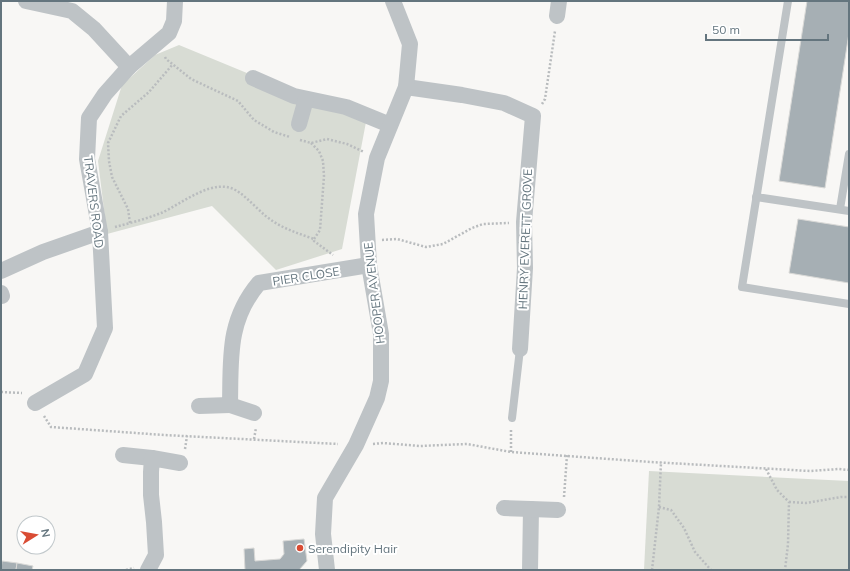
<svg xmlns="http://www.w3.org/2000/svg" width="850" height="571" viewBox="0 0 850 571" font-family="Mulish,sans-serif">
	<rect width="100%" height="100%" fill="#f8f7f5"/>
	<!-- green -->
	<g fill="#d8dcd4">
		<polygon points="179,45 366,122 342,249 276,270 212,206 107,234 98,161 122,85 155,55"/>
		<polygon points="649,471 849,481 849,570 644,570"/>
	</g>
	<!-- building -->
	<g fill="#a6afb4" stroke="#d9d9d7">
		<polygon points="807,1 849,1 849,33 825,188 779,181"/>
		<polygon points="798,219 849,227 849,283 789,273"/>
		<polygon points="304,539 307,561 299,570 245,570 244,549 254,548 255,561 280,559 284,554 283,541"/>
		<polygon points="2,561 17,563 16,570 1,570"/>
		<polygon points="17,563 33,566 32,570 16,570"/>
	</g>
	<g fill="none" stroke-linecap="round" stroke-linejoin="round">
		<!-- path -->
		<g stroke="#b9bcbe" stroke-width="2.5" stroke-dasharray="2 2" stroke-linecap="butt">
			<polyline points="165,57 166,59 191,79 238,101 254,120 274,132 290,137"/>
			<polyline points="542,104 545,99 555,31"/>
			<polyline points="300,140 311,143 327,139 347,144 364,152"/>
			<polyline points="311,143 319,151 323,161 324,176 320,230 314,239"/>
			<polyline points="130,223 128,209 112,177 109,161 108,143 121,116 149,92 173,64"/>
			<path d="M115,227C130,223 146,219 161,213C182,204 214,176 237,191C248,198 257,209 267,217C281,228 297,233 314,239V241L333,255"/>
			<polyline points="382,240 397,239 426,247 443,244 472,228 483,224 509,223"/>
			<polyline points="1,392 22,393"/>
			<polyline points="44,416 51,427 164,435 338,444"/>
			<polyline points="254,439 256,428"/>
			<polyline points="373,444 383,443 420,446 467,444 511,452 651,462 810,471 839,469 849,470"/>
			<polyline points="185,449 187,436"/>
			<polyline points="511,452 511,428"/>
			<polyline points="766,469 777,490 789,502 788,544 785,570"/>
			<polyline points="564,497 567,455"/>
			<polyline points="789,502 806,503 841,497 849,497"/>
			<polyline points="659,507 671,510 684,528 695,552 711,570"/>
			<polyline points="126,570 134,568"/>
			<polyline points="652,570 659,507 661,462"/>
		</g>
		<!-- lane -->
		<g stroke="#bec3c6" stroke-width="8">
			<polyline points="788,1 742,287 849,304"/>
			<polyline points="756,197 849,211"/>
			<polyline points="840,209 849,154"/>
			<polyline points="512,418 520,349"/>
		</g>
		<!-- street -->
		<g stroke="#bec3c6" stroke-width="16">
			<polyline points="26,1 72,11 94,29 129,67"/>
			<polyline points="557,16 559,1"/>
			<polyline points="253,78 294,96 346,107 390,125"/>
			<polyline points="406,87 462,95 504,103 533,116 524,222 525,268 520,349"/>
			<polyline points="299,124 306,99"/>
			<polyline points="1,271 43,252 100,232"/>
			<polyline points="1,293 2,296"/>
			<polyline points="35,403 85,374 105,328 100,232 87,159 89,118 105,94 129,67 169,33 174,21 175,1"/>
			<polyline points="230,405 254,413"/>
			<path d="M199,406L230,405C231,358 227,321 259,283L369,265"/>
			<polyline points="123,455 152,458"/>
			<polyline points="504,508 531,509 530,570"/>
			<polyline points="531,509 558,510"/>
			<polyline points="148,570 156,555 154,522 151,495 151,472 152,458 180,463"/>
			<polyline points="327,570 323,534 325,498 356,445 377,398 381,381 381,334 369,265 366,214 377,158 406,87 410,44 393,1"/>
		</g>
	</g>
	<!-- markers -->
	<circle fill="#d94c34" stroke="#fff" stroke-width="1.5" cx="300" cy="548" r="4"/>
	<g text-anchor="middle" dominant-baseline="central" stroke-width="4" stroke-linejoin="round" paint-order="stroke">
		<!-- street labels -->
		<g font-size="12" fill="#64757e" stroke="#fff">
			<text transform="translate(94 202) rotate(83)">TRAVERS ROAD</text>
			<text transform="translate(525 239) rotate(-88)">HENRY EVERETT GROVE</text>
			<text transform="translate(306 276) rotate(-9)">PIER CLOSE</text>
			<text transform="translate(374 293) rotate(-97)">HOOPER AVENUE</text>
		</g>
		<!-- poi labels -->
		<g font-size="12" fill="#64757e" stroke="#fff" text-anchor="start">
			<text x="308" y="548">Serendipity Hair</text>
		</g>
	</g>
	<!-- border -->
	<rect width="850" height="571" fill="none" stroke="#64757e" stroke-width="4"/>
	<!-- north arrow -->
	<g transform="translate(36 535) rotate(79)"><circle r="19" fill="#ffffff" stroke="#c1c8cb"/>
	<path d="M0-3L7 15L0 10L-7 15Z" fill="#d94c34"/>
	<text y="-6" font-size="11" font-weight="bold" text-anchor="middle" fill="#64757e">N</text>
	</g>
	<!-- scale -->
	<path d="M706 34v6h122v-6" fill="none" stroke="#64757e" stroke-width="2"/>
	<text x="712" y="34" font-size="12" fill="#64757e" stroke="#ffffff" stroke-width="3" paint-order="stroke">50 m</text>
</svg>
